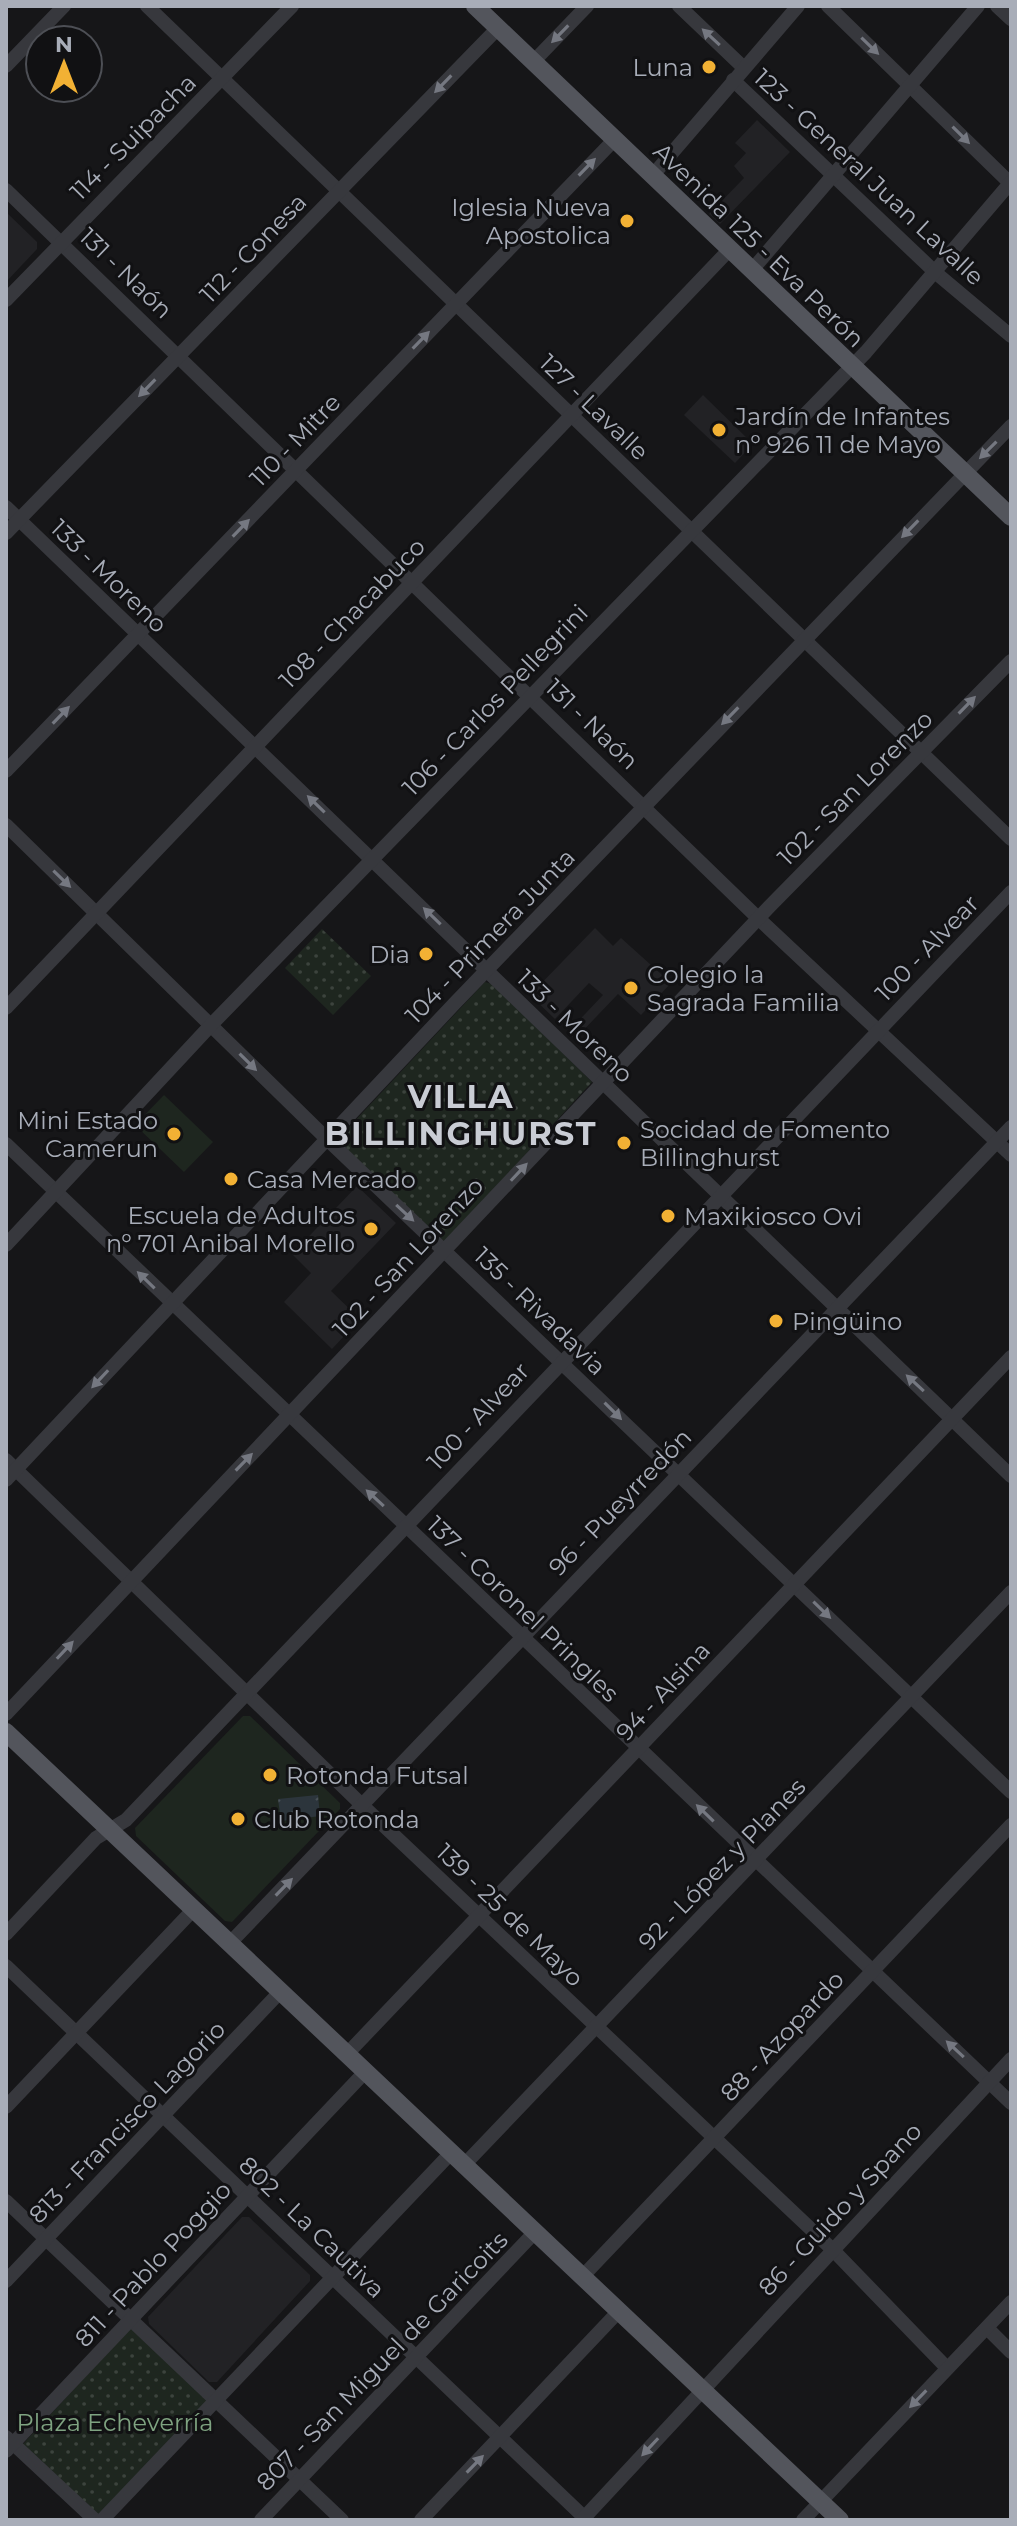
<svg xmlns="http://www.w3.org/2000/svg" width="1017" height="2526" viewBox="0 0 1017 2526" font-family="Montserrat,sans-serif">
	<defs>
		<pattern id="green-dots" width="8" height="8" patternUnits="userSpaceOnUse" patternTransform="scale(2)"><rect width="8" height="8" fill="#1e261f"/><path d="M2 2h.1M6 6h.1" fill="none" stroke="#3c433d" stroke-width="1.8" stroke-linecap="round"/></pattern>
		<pattern id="water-ripples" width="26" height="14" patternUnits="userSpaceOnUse" patternTransform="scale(2)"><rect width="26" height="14" fill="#2c353c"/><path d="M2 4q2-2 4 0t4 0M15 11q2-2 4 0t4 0" fill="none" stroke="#485056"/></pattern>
	</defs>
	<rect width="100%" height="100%" fill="#161618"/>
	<!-- built -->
	<g fill="#222225">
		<polygon points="757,120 790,152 720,224 709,214 744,178 734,166 746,153 735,143"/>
		<polygon points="6,212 37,242 37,249 6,282"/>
		<polygon points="703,395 753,444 735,463 684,415"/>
		<polygon points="595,928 613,946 621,938 671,983 641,1015 618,994 575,1039 568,1032 603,995 589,983 555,1019 530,995"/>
		<polygon points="357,1186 396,1223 331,1291 360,1319 332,1349 284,1302 311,1273 292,1254"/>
		<polygon points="242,2217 249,2217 310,2275 310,2281 217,2382 209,2382 149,2324 148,2317"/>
	</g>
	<!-- green -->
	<g fill="url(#green-dots)">
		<polygon points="322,929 371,976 333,1015 285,968"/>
		<polygon points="485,982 492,984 592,1082 445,1242 336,1141"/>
		<polygon points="131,2328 208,2400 99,2516 22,2445"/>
	</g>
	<!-- pitch -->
	<g fill="#1e261f">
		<polygon points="164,1095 213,1142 184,1172 135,1125"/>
		<polygon points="243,1716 250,1716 340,1803 340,1809 232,1922 225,1921 136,1836 135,1828"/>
	</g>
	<!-- water -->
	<polygon fill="url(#water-ripples)" points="318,1795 320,1816 281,1821 278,1799"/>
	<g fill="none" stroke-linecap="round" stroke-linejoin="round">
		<!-- minor -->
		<g stroke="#37383d" stroke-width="14">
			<polyline points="147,6 1011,839"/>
			<polyline points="679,6 744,68"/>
			<polyline points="828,6 1011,184"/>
			<polyline points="997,6 1011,19"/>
			<polyline points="533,62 587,6"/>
			<polyline points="6,66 64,6"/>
			<polyline points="733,80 936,273 1011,336"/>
			<polyline points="653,175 798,6"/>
			<polyline points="6,190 759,919 1011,1155"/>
			<polyline points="752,270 978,6"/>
			<polyline points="6,300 292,6"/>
			<polyline points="6,507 1011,1476"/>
			<polyline points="6,533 498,28"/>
			<polyline points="6,771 615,139"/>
			<polyline points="6,825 328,1140 1011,1792"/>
			<polyline points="6,1008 730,249"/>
			<polyline points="6,1144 1011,2103"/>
			<polyline points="6,1245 211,1025 866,352 1011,182"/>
			<polyline points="6,1460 363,1806 833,2250 947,2368"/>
			<polyline points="6,1480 454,1004 1011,426"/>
			<polyline points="6,1714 769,907 1011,661"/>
			<polyline points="6,1934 96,1838 126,1820 1011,892"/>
			<polyline points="230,1943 1011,1127"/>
			<polyline points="6,1966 587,2520"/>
			<polyline points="346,2055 1011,1357"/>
			<polyline points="6,2107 193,1910"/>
			<polyline points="464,2165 1011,1592"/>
			<polyline points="6,2201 342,2520"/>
			<polyline points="582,2277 1011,1825"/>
			<polyline points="6,2281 280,1992"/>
			<polyline points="987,2328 1011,2352"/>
			<polyline points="6,2437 95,2520"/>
			<polyline points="6,2451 365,2072"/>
			<polyline points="102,2520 451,2153"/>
			<polyline points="261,2520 535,2232"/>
			<polyline points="421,2520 619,2311"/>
			<polyline points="582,2520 1011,2059"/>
			<polyline points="803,2520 1011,2302"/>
		</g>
		<!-- major -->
		<g stroke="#53555c" stroke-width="18">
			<polyline points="475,6 1011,517"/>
			<polyline points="6,1732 840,2520"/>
		</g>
	</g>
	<!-- one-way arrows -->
	<defs><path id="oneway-solid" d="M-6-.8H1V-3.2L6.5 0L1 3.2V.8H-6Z" transform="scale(2)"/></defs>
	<g fill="#757881">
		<use href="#oneway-solid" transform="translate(560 34) rotate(134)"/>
		<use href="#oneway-solid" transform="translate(711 37) rotate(-137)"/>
		<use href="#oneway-solid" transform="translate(870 46) rotate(44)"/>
		<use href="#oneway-solid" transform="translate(443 84) rotate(134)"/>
		<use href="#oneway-solid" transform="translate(961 135) rotate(45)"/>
		<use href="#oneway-solid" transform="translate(587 167) rotate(-46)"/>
		<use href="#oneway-solid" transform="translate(421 340) rotate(-46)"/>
		<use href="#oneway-solid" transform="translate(147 388) rotate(134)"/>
		<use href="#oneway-solid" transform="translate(988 450) rotate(135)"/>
		<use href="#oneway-solid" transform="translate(241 528) rotate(-46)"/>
		<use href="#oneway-solid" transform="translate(910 529) rotate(134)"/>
		<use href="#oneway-solid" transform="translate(967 705) rotate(-46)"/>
		<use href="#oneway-solid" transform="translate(61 715) rotate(-46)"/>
		<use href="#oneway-solid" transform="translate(730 716) rotate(134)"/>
		<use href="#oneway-solid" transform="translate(316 804) rotate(-136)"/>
		<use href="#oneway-solid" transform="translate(62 879) rotate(44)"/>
		<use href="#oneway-solid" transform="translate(432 916) rotate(-136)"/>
		<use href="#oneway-solid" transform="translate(248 1062) rotate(45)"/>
		<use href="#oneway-solid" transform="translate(519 1172) rotate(-47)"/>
		<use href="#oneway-solid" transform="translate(405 1213) rotate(43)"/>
		<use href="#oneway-solid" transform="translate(146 1280) rotate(-136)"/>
		<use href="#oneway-solid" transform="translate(100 1379) rotate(133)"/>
		<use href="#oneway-solid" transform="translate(915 1383) rotate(-137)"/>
		<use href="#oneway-solid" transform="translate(613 1411) rotate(45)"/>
		<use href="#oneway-solid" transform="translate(244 1462) rotate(-46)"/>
		<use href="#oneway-solid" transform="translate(375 1498) rotate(-137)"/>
		<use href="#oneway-solid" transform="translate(822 1610) rotate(44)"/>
		<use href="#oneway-solid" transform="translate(65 1650) rotate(-47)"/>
		<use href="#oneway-solid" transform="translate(705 1813) rotate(-136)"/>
		<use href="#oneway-solid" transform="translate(284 1887) rotate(-46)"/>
		<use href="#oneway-solid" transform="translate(955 2049) rotate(-137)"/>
		<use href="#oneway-solid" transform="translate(918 2399) rotate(134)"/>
		<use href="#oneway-solid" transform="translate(650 2447) rotate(133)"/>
		<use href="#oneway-solid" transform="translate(475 2464) rotate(-46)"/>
	</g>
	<!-- markers -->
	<g fill="#f2b134" stroke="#111113" stroke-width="3">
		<circle cx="709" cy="67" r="8"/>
		<circle cx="627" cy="221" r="8"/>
		<circle cx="719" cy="430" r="8"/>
		<circle cx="426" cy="954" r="8"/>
		<circle cx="631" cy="988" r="8"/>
		<circle cx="174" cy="1134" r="8"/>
		<circle cx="624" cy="1143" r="8"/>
		<circle cx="231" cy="1179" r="8"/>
		<circle cx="668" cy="1216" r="8"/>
		<circle cx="371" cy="1229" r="8"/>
		<circle cx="776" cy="1321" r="8"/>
		<circle cx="270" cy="1775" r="8"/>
		<circle cx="238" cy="1819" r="8"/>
	</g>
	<g text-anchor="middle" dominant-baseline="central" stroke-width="6" stroke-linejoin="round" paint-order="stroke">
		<!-- poi labels -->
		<g font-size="24" fill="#a8adb8" stroke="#111113" text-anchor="start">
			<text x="693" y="67" text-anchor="end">Luna</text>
			<text x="611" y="207" text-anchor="end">Iglesia Nueva<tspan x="611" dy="28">Apostolica</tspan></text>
			<text x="735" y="416">Jardín de Infantes<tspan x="735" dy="28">nº 926 11 de Mayo</tspan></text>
			<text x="410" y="954" text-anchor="end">Dia</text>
			<text x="647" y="974">Colegio la<tspan x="647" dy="28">Sagrada Familia</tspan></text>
			<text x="158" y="1120" text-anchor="end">Mini Estado<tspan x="158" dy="28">Camerun</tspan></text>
			<text x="640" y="1129">Socidad de Fomento<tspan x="640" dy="28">Billinghurst</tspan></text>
			<text x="247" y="1179">Casa Mercado</text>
			<text x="355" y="1215" text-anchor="end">Escuela de Adultos<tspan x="355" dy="28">nº 701 Anibal Morello</tspan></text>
			<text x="684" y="1216">Maxikiosco Ovi</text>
			<text x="792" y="1321">Pingüino</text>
			<text x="286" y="1775">Rotonda Futsal</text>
			<text x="254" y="1819">Club Rotonda</text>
		</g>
		<!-- street labels -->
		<g font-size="24" fill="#a8adb8" stroke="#111113">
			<text transform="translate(133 137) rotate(-45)">114 - Suipacha</text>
			<text transform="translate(869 177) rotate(43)">123 - General Juan Lavalle</text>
			<text transform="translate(759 245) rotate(44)">Avenida 125 - Eva Perón</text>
			<text transform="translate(253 248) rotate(-46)">112 - Conesa</text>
			<text transform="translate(126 273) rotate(44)">131 - Naón</text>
			<text transform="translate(594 407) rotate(44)">127 - Lavalle</text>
			<text transform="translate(295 440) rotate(-46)">110 - Mitre</text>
			<text transform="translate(109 576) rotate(44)">133 - Moreno</text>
			<text transform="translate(352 613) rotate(-46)">108 - Chacabuco</text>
			<text transform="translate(495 700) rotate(-46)">106 - Carlos Pellegrini</text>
			<text transform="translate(592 724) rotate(44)">131 - Naón</text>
			<text transform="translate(855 788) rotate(-45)">102 - San Lorenzo</text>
			<text transform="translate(490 936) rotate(-46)">104 - Primera Junta</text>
			<text transform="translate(927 948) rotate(-46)">100 - Alvear</text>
			<text transform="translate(575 1026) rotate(44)">133 - Moreno</text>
			<text transform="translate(408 1257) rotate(-47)">102 - San Lorenzo</text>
			<text transform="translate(540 1311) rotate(44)">135 - Rivadavia</text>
			<text transform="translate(478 1416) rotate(-47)">100 - Alvear</text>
			<text transform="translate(620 1502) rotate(-46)">96 - Pueyrredón</text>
			<text transform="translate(523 1609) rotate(44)">137 - Coronel Pringles</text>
			<text transform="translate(663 1691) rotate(-47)">94 - Alsina</text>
			<text transform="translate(722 1864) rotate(-46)">92 - López y Planes</text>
			<text transform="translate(510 1915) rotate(44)">139 - 25 de Mayo</text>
			<text transform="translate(782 2036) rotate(-47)">88 - Azopardo</text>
			<text transform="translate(127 2122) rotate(-46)">813 - Francisco Lagorio</text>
			<text transform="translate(840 2209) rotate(-47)">86 - Guido y Spano</text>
			<text transform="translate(312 2227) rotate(44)">802 - La Cautiva</text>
			<text transform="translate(153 2264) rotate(-47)">811 - Pablo Poggio</text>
			<text transform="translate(382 2361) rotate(-46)">807 - San Miguel de Garicoits</text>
		</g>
		<!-- park labels -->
		<g font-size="24" fill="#7fa381" stroke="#111113">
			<text x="115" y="2422">Plaza Echeverría</text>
		</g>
		<!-- district labels -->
		<g font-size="32" font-weight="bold" letter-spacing="2" fill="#c9ccd4" stroke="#111113">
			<text x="461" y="1096">VILLA<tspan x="461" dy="37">BILLINGHURST</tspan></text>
		</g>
	</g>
	<!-- border -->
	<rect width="1017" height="2526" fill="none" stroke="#a8adb8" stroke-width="16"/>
	<!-- north arrow -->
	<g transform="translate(64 64)"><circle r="38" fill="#111113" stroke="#4d4f55" stroke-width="2"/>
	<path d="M0-6L14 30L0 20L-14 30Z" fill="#f2b134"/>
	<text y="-12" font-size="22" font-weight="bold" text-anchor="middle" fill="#a8adb8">N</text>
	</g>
</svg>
